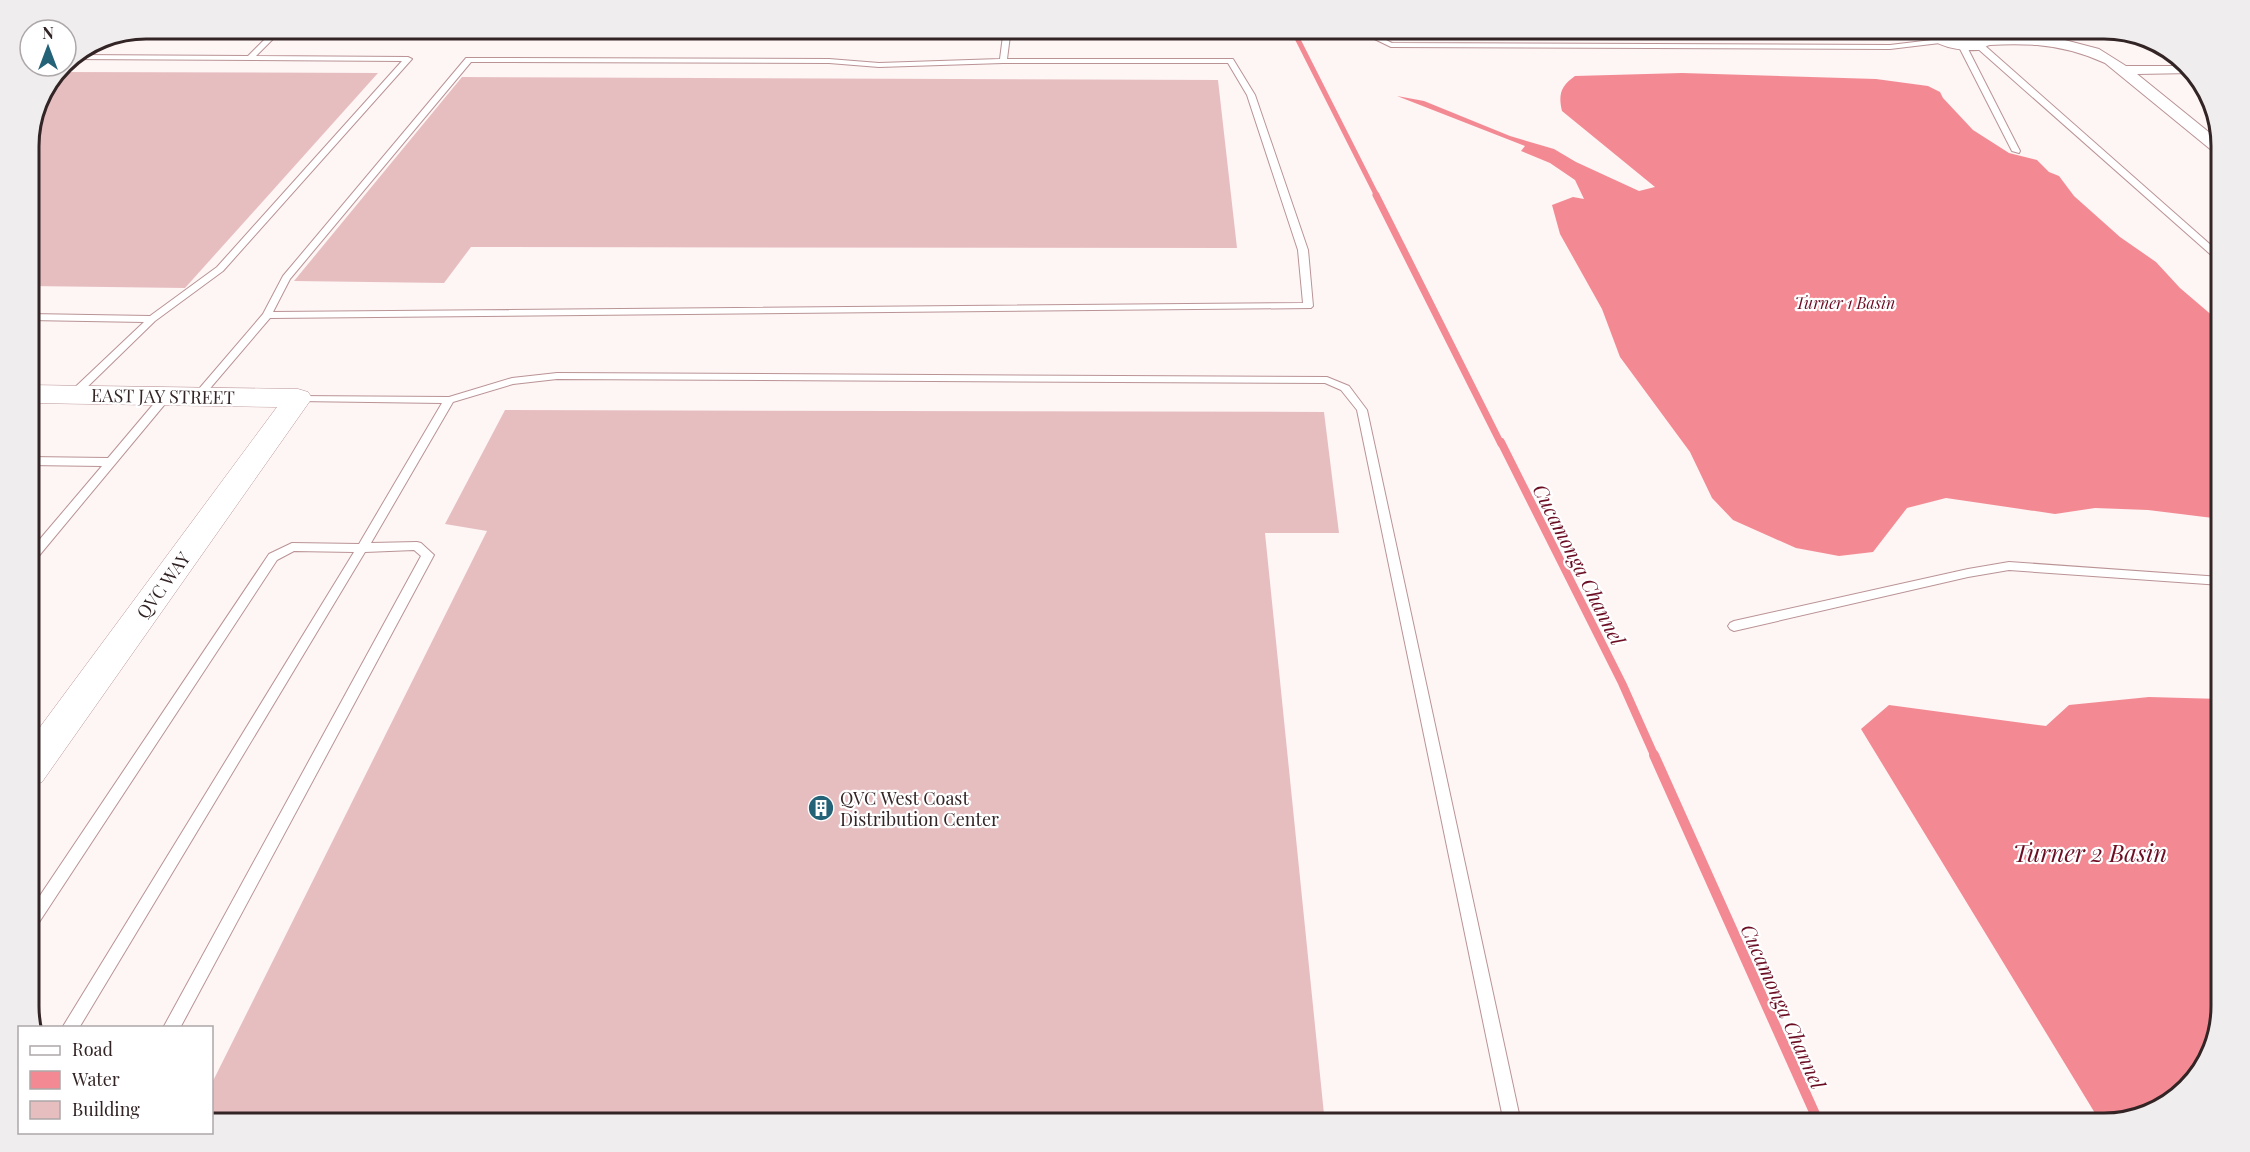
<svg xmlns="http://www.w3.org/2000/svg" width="2250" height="1152" viewBox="0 0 2250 1152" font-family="'Playfair Display',serif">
	<rect width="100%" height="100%" fill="#fef5f5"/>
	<!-- water -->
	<g fill="#f38a93">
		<path d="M1682,73L1876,79L1928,86L1940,92L1943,98L1973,130L2009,153L2037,160L2049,172L2059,176L2074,196L2120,237L2156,262L2180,288L2221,323V519L2148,510L2095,508L2055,514L1946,498L1907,508L1873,552L1839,556L1796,548L1733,520L1712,498L1690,452L1620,357L1602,309L1560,234L1552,205L1573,197L1584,199L1575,180L1550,163L1521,151L1525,146L1397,96L1424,101L1510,136L1554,149L1576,162L1639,191L1655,187L1562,111C1558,94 1561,86 1575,76Z"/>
		<polygon points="2149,697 2221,699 2221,1006 2209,1058 2169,1104 2101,1123 1861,729 1889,705 2046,726 2069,705"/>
	</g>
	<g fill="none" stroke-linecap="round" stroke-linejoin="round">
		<!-- stream-far3 -->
		<polyline stroke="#f38a93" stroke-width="5" points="1292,28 1377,196"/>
		<!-- stream-far2 -->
		<polyline stroke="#f38a93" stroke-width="7" points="1376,195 1501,444"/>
		<!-- stream-far1 -->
		<polyline stroke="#f38a93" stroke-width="8" points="1501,442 1622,683 1655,757"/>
		<!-- stream -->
		<polyline stroke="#f38a93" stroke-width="10" points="1654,755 1819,1123"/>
	</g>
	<!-- building -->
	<g fill="#e7bec0">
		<polygon points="57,72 378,73 185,288 29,286 29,139 38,101"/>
		<polygon points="462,77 1218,80 1237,248 471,247 444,283 294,281"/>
		<polygon points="505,410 1324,412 1339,533 1265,533 1325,1124 212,1124 212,1083 487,531 445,524"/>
	</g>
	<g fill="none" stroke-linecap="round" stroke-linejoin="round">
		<!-- lane casing -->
		<g stroke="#ba9395" stroke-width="2">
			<g id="lane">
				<polygon points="276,28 284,28 256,56 408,57 412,59 223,271 155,321 78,396 70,396 69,394 70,392 144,322 29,320 29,314 150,316 217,267 402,61 70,59 75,55 248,56"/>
				<path d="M1004,28H1011L1007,59H1233L1255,95L1308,250L1313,306L1311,308L270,318L201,399H193L192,397L263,314L283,276L466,58L829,59L879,63L1000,59ZM471,62L829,63L879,67L1003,63H1228L1247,95L1298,250L1303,303L273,312L290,279Z"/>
				<polygon points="1352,28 1362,28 1392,43 1890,45 1940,39 1944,41 1940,43 1890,49 1391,47"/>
				<polygon points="1959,43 1966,45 2020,151 2019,153 2012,151 1958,45"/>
				<polygon points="1977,44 1983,44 2221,254 2221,262 2218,261 1977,48"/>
				<polygon points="557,373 1327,377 1349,386 1367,410 1521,1123 1504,1123 1357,410 1341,390 1325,383 557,379 513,384 453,402 371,543 417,542 421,543 434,555 180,1028 163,1028 421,556 414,550 365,552 79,1028 62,1028 354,552 294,551 277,560 34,930 29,932 29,912 269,554 292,543 359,544 442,403 298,401 294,400 293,398 294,396 449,397 512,378"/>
				<polygon points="166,393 170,394 171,396 170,398 33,563 29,564 29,552 102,466 29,465 29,457 108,458 162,394"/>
				<polygon points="2009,562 2221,577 2221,585 2009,570 1968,577 1734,631 1730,629 1728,626 1730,623 1734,621 1968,569"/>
			</g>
		</g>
		<!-- street casing -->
		<g stroke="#ba9395" stroke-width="2">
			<path id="street" d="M1919,28H1935L1944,37L1966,40L2018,35L2057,38L2099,49L2126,66H2184L2193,73L2137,74L2221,142V155L2215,153L2105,63C2083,53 2061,47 2037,45C2022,44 2006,44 1990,45C1984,46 1984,50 1978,50C1956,51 1933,46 1919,28Z"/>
		</g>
		<!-- secondary casing -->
		<g stroke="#ba9395" stroke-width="1">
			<polygon id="secondary" points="29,385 298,389 308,392 312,398 42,782 29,787 29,742 277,407 29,403"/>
		</g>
		<!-- lane -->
		<use href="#lane" fill="#fff" fill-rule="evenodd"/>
		<!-- street -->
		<use href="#street" fill="#fff" fill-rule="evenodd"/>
		<!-- secondary -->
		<use href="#secondary" fill="#fff" fill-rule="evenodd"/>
	</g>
	<!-- icons -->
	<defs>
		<g id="building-disc" transform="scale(1.35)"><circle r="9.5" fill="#246278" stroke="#fff"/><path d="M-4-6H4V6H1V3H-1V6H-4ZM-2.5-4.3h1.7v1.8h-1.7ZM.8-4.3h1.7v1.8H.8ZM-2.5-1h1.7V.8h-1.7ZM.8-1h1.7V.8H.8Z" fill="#fff"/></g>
	</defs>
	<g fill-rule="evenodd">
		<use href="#building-disc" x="821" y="808"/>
	</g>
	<g text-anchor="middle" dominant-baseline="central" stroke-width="4.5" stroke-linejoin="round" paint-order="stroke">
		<!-- far-water labels -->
		<g font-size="16" font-style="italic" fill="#6b0d23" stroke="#fff">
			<text x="1845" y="302">Turner 1 Basin</text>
		</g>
		<!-- street labels -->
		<g font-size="18" fill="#332425" stroke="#fff">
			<text transform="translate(163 396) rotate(1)">EAST JAY STREET</text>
			<text transform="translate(163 585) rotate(-54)">QVC WAY</text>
		</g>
		<!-- poi labels -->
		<g font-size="18" fill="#332425" stroke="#fff" text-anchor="start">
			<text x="840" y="798">QVC West Coast<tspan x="840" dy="21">Distribution Center</tspan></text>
		</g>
		<!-- water labels -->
		<g font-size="20" font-style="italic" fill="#6b0d23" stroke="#fff">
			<text transform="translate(1580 564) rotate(63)">Cucamonga Channel</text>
			<text transform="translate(1784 1006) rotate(66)">Cucamonga Channel</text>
		</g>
		<!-- near-water labels -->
		<g font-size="24" font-style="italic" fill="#6b0d23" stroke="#fff">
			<text x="2090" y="852">Turner 2 Basin</text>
		</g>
	</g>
	<!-- crop -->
	<path d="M0 0H2250V1152H0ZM146 39H2104A107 107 0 0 1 2211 146V1006A107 107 0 0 1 2104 1113H146A107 107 0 0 1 39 1006V146A107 107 0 0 1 146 39Z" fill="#efedee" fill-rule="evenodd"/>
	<path fill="none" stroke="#332425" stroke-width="3" d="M146 39H2104A107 107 0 0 1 2211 146V1006A107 107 0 0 1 2104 1113H146A107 107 0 0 1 39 1006V146A107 107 0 0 1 146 39Z"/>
	<!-- legend -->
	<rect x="18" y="1026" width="195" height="108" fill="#ffffff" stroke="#ada7a8" stroke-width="1.5"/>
	<rect x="30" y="1046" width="30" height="9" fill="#ffffff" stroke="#ada7a8" stroke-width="1.5"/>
	<text x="72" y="1056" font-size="18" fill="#332425">Road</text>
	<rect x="30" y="1071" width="30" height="18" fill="#f38a93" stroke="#ada7a8" stroke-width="1.5"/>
	<text x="72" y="1086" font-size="18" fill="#332425">Water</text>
	<rect x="30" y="1101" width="30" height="18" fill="#e7bec0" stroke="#ada7a8" stroke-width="1.5"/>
	<text x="72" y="1116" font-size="18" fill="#332425">Building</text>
	<!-- north arrow -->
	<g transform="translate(48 48)"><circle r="28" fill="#ffffff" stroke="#ada7a8" stroke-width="1.5"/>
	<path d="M0-4.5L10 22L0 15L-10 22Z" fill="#246278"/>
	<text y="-9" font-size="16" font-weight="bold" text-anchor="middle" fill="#332425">N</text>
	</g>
</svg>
